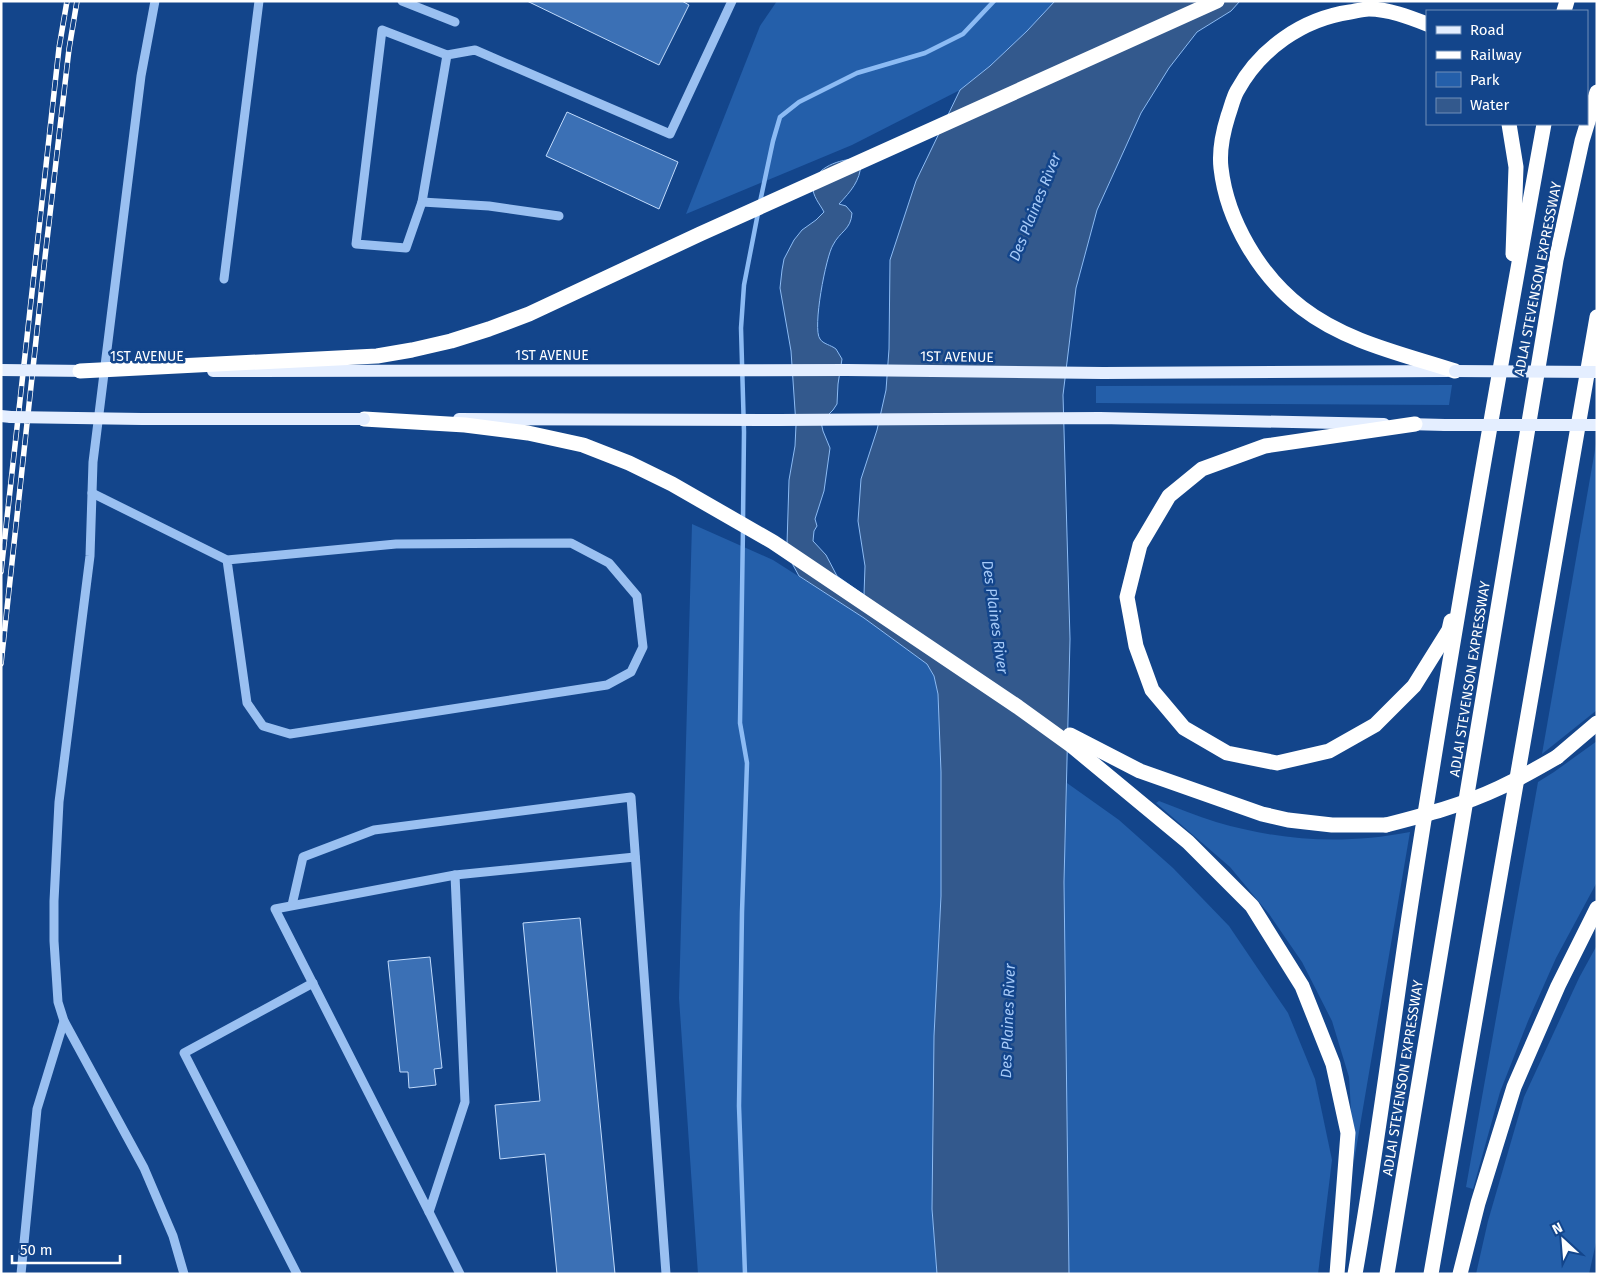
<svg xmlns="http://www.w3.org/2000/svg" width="1598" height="1275" viewBox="0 0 1598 1275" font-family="'Fira Sans',sans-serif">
	<rect width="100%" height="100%" fill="#13458b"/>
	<!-- green -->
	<g fill="#245faa">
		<polygon points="777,1 1055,1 1027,31 990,66 960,90 852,145 686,214 760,26"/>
		<polygon points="1452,385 1449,405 1096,403 1096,386"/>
		<polygon points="1596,444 1597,710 1542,754"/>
		<polygon points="692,524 773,560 864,618 927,664 934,676 938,694 941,772 941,896 934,1036 932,1209 937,1274 698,1274 679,998"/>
		<polygon points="1597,741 1597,882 1556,958 1528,1021 1500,1092 1473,1189 1466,1187 1538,782 1554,772"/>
		<polygon points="1067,783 1119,820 1173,868 1229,926 1288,1013 1315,1079 1332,1160 1318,1274 1069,1274 1064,882"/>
		<path d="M1159,801C1178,808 1197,816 1216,822C1282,841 1342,845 1410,832L1354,1161L1349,1077L1332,1021L1302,962L1269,914L1230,867L1156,803Z"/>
		<polygon points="1597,945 1597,1238 1589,1274 1476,1274 1488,1221 1524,1097 1579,978"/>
	</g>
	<!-- water -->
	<path fill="#33598d" stroke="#8cbbf4" d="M1055,1H1240L1231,11L1197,32L1169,68L1141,113L1097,210L1076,288L1063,395L1070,639L1064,882L1069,1274H937L932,1209L934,1036L941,896V772L938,694L934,676L927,664L864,618L799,576L793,565L787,544L789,480L795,446L796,425L791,351L780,288L782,270L784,259L794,240L802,230L816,220L824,212C820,204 812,196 813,186C815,167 840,159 857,159L861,164C860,181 851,191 839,204L846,206L852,213C851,230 840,231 833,245C826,256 812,329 820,339C823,344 831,345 836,349C838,352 840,356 842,359L838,384L837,404L833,410L821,422L823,431L830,448L824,491L815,519L817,526L814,531L813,541L826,555L837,576L864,595L865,566L858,521L861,479L877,430L886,390L889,349L890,260L916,181L960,90L990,66L1027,31Z"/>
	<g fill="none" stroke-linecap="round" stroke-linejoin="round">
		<!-- stream -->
		<g stroke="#8cbbf4" stroke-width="4.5">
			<polyline points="760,202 773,141 780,117 799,102 857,73 925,53 963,34 994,1"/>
			<polyline points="743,521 744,432 741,328 744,285 758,213"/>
			<polyline points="743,528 740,723 747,763 742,912 739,1106 745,1274"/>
		</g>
	</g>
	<!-- building -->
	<g fill="#3b70b5" stroke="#c1dbfc">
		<polygon points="527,1 682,1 689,5 659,65"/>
		<polygon points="567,112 678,162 659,209 546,156"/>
		<polygon points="580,918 615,1274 557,1274 545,1154 500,1159 495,1105 540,1101 523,923"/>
		<polygon points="430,957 442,1068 434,1069 436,1085 409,1088 408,1072 400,1072 388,961"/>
	</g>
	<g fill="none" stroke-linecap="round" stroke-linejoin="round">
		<!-- minor -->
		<g stroke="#9ac0f1" stroke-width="9">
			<polyline points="155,1 141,76 93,462 90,556 59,802 54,901 54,941 58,1002 64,1021 144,1168 173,1236 184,1274"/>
			<polyline points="402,1 455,22"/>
			<polyline points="447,55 422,202 406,248 356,244 382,30 447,55 475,50 670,134 732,1"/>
			<polyline points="422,202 489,206 559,216"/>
			<polyline points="224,279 259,1"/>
			<polyline points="92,493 227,560 396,544 571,543 609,563 637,596 643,647 631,672 607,685 290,734 263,726 247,703 227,560"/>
			<polygon points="455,875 465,1102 429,1212 275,909"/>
			<polyline points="455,875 635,857"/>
			<polyline points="292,905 303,857 374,830 631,797 666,1274"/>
			<polyline points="429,1212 460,1274"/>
			<polyline points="21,1274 37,1109 64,1021"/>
			<polyline points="297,1274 184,1053 313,983"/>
		</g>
		<!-- major -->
		<g stroke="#e4eeff" stroke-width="12">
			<polyline points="1103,373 1447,371"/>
			<polyline points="1,416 11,417"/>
			<polyline points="459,419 779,420 1100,418 1384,424"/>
			<polyline points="1407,424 1445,425"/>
		</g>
		<!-- highway -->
		<g stroke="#fff" stroke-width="15">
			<polyline points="1564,11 1567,1"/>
			<path d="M1427,24C1409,17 1388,9 1369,9C1363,9 1356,11 1350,12C1302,19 1260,49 1237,91C1233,98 1231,108 1228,116C1223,132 1219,151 1221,168C1227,221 1260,276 1302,308C1346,342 1403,354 1455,371"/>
			<polyline points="1509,124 1516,167 1513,254"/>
			<polyline points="364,419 465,425 528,433 583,445 629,463 672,484 773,542 1018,707 1072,746 1188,842 1252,906 1302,986 1333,1064 1348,1133 1337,1274"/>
			<polyline points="1415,424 1265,446 1202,469 1169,496 1140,545 1127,597 1136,646 1152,690 1184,728 1227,753 1277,763 1329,751 1375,725 1414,686 1449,630 1451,621"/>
			<polyline points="1070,735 1140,771 1262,814 1288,820 1332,825 1386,825"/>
			<polyline points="1557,757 1597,723"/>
			<path d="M1355,1274C1377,1151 1392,1027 1411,903C1451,643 1497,383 1544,124"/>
			<polyline points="1387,1274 1556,260 1582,141 1597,92"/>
			<polyline points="1431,1274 1597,317"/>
			<polyline points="1460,1274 1478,1203 1514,1087 1558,986 1597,908"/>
		</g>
		<!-- rail casing -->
		<g stroke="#fff" stroke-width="5.5">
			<g id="rail">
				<polyline points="1,572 59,48 67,1"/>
				<polyline points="1,664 44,266 69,49 77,1"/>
			</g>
		</g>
		<!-- rail -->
		<use href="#rail" stroke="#13458b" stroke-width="4" stroke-dasharray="11" stroke-linecap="butt"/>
		<!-- major-bridge -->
		<g stroke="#e4eeff" stroke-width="12">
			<polyline points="1,370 88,371"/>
			<polyline points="213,371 847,370 1103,373"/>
			<polyline points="1455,371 1597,372"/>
			<polyline points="11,417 142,419 364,419"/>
			<polyline points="1445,425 1597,425"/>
		</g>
		<!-- highway-bridge -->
		<g stroke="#fff" stroke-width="15">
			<polyline points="80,371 377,356 412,350 451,341 489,329 529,314 700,234 1217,1"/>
			<path d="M1386,825C1425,815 1463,805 1499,788C1519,779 1538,768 1557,757"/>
		</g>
	</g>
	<g text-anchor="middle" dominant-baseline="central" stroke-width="5" stroke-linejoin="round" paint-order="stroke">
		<!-- street labels -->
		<g font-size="14" fill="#fff" stroke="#13458b">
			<text transform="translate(1538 279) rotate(-79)">ADLAI STEVENSON EXPRESSWAY</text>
			<text x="552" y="355">1ST AVENUE</text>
			<text x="147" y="356">1ST AVENUE</text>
			<text transform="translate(957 357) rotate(1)">1ST AVENUE</text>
			<text transform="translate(1470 679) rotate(-81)">ADLAI STEVENSON EXPRESSWAY</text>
			<text transform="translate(1403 1078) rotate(-81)">ADLAI STEVENSON EXPRESSWAY</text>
		</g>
		<!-- water labels -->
		<g font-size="15" font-style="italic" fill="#a6caf8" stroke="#13458b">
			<text transform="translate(1035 207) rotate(-68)">Des Plaines River</text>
			<text transform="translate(995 617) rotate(82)">Des Plaines River</text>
			<text transform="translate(1008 1021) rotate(-88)">Des Plaines River</text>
		</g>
	</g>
	<!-- border -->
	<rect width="1598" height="1275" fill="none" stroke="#ffffff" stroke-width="5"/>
	<!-- legend -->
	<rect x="1426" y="10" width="162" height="115" fill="#13458b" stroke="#718fb9"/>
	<rect x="1436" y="26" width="25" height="8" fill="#e4eeff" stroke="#718fb9"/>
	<text x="1470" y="35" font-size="15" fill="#ffffff">Road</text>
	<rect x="1436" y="51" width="25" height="8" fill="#ffffff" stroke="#718fb9"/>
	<text x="1470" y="60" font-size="15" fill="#ffffff">Railway</text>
	<rect x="1436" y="72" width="25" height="15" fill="#245faa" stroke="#718fb9"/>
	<text x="1470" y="85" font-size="15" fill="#ffffff">Park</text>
	<rect x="1436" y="98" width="25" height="15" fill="#33598d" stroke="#718fb9"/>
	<text x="1470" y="110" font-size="15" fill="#ffffff">Water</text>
	<!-- north arrow -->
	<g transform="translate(1563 1240) rotate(334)" stroke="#13458b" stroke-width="4" paint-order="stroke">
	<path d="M0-4L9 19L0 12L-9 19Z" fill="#ffffff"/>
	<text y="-8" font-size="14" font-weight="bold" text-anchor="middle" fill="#ffffff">N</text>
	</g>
	<!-- scale -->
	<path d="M12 1255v8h108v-8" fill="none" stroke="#ffffff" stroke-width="2.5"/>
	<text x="20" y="1255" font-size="15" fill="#ffffff" stroke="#13458b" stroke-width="4" paint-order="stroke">50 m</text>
</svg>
